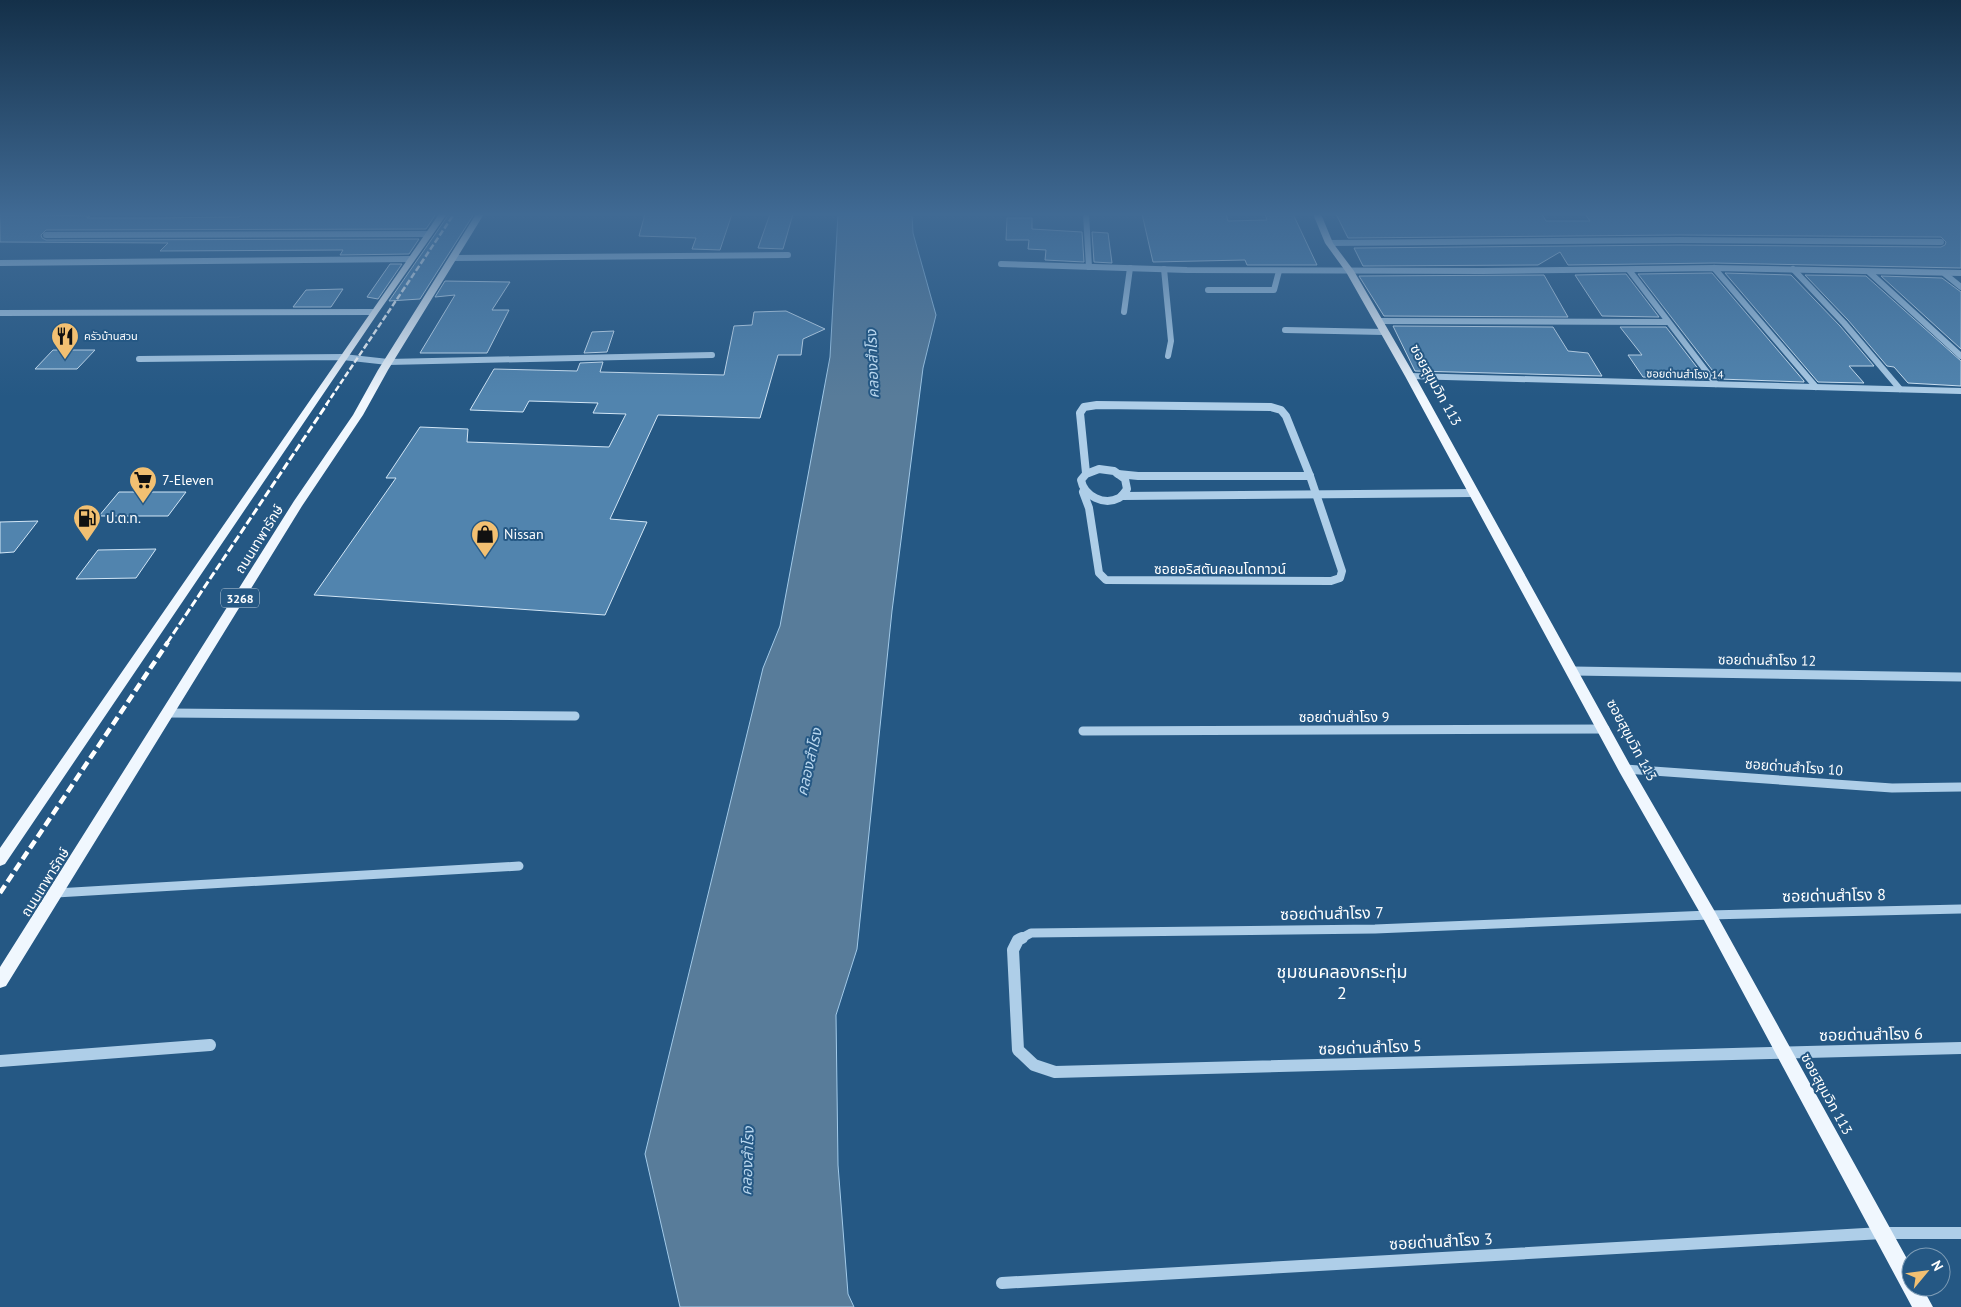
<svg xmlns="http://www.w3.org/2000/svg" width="1961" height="1307" viewBox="0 0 1961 1307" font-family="'PT Sans','Noto Sans Thai',sans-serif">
	<rect width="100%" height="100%" fill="#255884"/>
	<!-- water -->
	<polygon fill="#587c9a" stroke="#a2cae9" points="838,214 912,214 913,233 936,315 923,368 892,611 857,949 836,1015 838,1165 848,1294 854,1307 680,1307 645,1154 763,668 780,626 830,357"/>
	<!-- building -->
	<g fill="#5184ae" stroke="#d2e6f6">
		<polygon points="0,214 90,216 87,218 152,218 239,217 241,214 436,214 426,229 46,230 41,235 42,238 46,240 419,239 409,254 340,255 343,250 160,251 168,243 0,242"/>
		<polygon points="449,214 474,214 420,299 389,301"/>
		<polygon points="645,214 732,214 720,250 692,249 696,238 639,236"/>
		<polygon points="770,214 793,214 783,249 758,248"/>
		<polygon points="1142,214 1226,214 1228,221 1267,220 1265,214 1293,214 1317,265 1247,265 1245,260 1153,262"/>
		<polygon points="1336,214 1542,214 1546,221 1590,221 1585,214 1961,214 1961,268 1714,263 1568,265 1560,252 1538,265 1363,266 1354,248 1679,245 1941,247 1945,245 1946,242 1941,237 1679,235 1348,238"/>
		<polygon points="1007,218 1032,218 1032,229 1082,232 1084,262 1045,260 1046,250 1028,249 1029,240 1006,240"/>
		<polygon points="1092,232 1108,233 1112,263 1094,262"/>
		<polygon points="390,264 402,264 378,299 367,297"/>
		<polygon points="1712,273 1804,381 1804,382 1719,379 1638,274"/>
		<polygon points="1725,273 1791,275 1840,326 1874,366 1849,366 1864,383 1818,382"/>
		<polygon points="1626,274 1659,317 1602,316 1575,275"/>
		<polygon points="1544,275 1568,317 1384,316 1359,276"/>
		<polygon points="1805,275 1866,276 1961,361 1961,386 1908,383 1894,367 1887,366 1848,320"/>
		<polygon points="1881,276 1942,278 1961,292 1961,349"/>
		<polygon points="445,281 510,282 492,310 509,310 487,353 420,353 455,295 435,297"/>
		<polygon points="343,289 331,307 293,307 306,290"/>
		<polygon points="786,311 825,329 803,339 801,355 778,355 760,418 658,415 610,519 647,522 605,615 314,595 396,478 386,478 420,427 468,429 467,442 609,447 626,414 593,413 598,403 529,401 523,412 470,410 494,369 577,371 580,363 603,362 600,372 724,375 734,326 752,325 754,312"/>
		<polygon points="1393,326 1553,327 1568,351 1588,353 1602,376 1415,371"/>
		<polygon points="1620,327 1666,327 1706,379 1643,377 1628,355 1642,355"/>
		<polygon points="614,331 607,352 584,353 592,332"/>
		<polygon points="53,350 95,350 77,369 35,369"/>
		<polygon points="119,492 186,492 168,516 99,516"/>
		<polygon points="38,521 14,552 0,553 0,522"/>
		<polygon points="156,549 136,578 76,579 98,550"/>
	</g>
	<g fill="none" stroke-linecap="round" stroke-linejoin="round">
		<!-- minor-far3 -->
		<g stroke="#aecee8" stroke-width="6">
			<polyline points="1086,214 1089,267"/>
			<polyline points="46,235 429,234"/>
			<polyline points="1329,243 1679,240 1941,242"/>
			<polyline points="454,258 788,255"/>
			<polyline points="0,263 411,259"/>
			<polyline points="1001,264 1187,270 1482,271 1714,268 1961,273"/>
			<polyline points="1714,268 1816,387"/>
			<polyline points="1164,269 1171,341 1168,356"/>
			<polyline points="1793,269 1844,323 1900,389"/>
			<polyline points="1629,270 1716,384"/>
			<polyline points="1869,272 1961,356"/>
			<polyline points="1945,274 1961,287"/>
			<polyline points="1208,290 1274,290 1279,271"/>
			<polyline points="1124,312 1130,268"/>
			<polyline points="0,313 374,312"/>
			<polyline points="1378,321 1667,322"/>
			<polyline points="1285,330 1384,332"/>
			<polyline points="139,359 343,357 388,362 712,355"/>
			<polyline points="1410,376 1961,391"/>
			<polyline points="1094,405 1140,405"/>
		</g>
		<!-- minor-far2 -->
		<g stroke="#aecee8" stroke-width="8">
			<path d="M1099,469L1114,471L1125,479L1127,489C1125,492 1122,496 1119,498C1104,506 1084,496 1081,480L1086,474Z"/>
			<polyline points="1118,474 1138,476 1310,476"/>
			<polyline points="1083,492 1089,508 1099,573 1106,580 1331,581 1340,578 1342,571 1310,476 1286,416 1281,410 1271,407 1097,405 1084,407 1080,413 1086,473"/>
			<polyline points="1122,496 1474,493"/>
		</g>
		<!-- minor-far1 -->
		<g stroke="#aecee8" stroke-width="9">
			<polyline points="1573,671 1961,677"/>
			<polyline points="168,713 575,716"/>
			<polyline points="1083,731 1605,729"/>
			<polyline points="1625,769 1892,788 1961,787"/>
			<polyline points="56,893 519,866"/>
			<polyline points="1020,939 1031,933 1375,929 1709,915 1961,909"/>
		</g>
		<!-- minor -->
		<g stroke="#aecee8" stroke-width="12">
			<polyline points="1022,938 1018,940 1013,950 1018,1050 1034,1065 1055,1072 1961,1048"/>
			<polyline points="0,1061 210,1045"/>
			<polyline points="1002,1283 1882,1233 1961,1233"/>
		</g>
		<!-- major -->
		<g fill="#f0f7fe" fill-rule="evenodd">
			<polygon points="439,214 447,214 378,313 5,864 0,866 0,848"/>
			<polygon points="476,214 484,214 388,370 363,415 302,506 6,986 0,988 0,967 294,501 353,415 378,370"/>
			<polygon points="1313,214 1321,214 1333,243 1354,271 1415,376 1630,765 1714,910 1911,1266 1911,1287 1922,1287 1933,1307 1912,1307 1704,920 1620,773 1405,376 1346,272 1325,243"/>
		</g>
		<!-- rail-far2 -->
		<polyline stroke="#fff" stroke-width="2.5" stroke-dasharray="6 2.5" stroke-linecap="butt" points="326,405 454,214"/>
		<!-- rail-far1 -->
		<polyline stroke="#fff" stroke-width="3" stroke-dasharray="8 3" stroke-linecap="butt" points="167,643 327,404"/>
		<!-- rail -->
		<polyline stroke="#fff" stroke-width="4.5" stroke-dasharray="9 4.5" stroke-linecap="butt" points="0,893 168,642"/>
	</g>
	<!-- sky -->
	<linearGradient id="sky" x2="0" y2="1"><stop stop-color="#143049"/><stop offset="0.54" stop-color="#406a94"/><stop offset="1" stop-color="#406a94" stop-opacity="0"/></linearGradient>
	<rect width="1961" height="397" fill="url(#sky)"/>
	<!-- icons -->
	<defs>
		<g id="restaurant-pin" transform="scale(1.4375)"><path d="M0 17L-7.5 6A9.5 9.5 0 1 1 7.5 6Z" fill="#f2c072" stroke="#255884"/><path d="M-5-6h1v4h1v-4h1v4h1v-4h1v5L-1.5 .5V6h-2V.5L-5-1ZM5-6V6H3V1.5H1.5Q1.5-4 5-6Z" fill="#111"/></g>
		<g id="supermarket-pin" transform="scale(1.4375)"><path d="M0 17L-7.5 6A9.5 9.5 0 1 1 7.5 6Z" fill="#f2c072" stroke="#255884"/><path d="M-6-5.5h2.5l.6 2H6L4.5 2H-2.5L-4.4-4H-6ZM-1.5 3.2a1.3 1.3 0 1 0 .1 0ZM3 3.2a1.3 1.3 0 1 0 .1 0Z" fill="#111"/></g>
		<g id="fuel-pin" transform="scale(1.4375)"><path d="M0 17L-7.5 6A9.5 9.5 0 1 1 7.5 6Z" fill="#f2c072" stroke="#255884"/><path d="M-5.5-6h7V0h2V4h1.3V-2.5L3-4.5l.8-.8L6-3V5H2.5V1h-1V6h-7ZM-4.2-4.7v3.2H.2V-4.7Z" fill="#111"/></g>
		<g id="shop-pin" transform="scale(1.4375)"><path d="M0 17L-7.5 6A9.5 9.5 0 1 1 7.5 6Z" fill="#f2c072" stroke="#255884"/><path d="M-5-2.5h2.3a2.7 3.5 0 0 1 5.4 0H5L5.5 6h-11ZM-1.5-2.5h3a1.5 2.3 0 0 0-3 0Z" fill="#111"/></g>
	</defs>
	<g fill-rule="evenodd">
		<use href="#restaurant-pin" x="65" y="336"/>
		<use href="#supermarket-pin" x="143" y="480"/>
		<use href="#fuel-pin" x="87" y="518"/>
		<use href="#shop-pin" x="485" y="534"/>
	</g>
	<g text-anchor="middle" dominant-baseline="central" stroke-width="4" stroke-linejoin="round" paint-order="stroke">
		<!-- far-poi labels -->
		<g font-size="11" fill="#fff" stroke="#255884" text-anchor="start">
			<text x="84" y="336">ครัวบ้านสวน</text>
		</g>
		<!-- far-street labels -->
		<g font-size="11" fill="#fff" stroke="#255884">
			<text transform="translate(1685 374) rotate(1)">ซอยด่านสำโรง 14</text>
		</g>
		<!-- shield labels -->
		<rect fill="#255884" stroke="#becdda" stroke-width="1" x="221" y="588.5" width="38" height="19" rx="4"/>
		<g font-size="12" font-weight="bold" fill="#fff">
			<text x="240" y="598">3268</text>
		</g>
		<!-- street labels -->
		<g font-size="14" fill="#fff" stroke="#255884">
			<text transform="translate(1436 385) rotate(61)">ซอยสุขุมวิท 113</text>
			<text transform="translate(259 539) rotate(-58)">ถนนเทพารักษ์</text>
			<text x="1220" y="569">ซอยอริสตันคอนโดทาวน์</text>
			<text transform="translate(1767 660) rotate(1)">ซอยด่านสำโรง 12</text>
			<text x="1344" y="717">ซอยด่านสำโรง 9</text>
			<text transform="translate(1632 740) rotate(62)">ซอยสุขุมวิท 113</text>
			<text transform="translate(1794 767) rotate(4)">ซอยด่านสำโรง 10</text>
			<text transform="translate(45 882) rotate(-58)">ถนนเทพารักษ์</text>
			<text transform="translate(1827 1094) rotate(61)">ซอยสุขุมวิท 113</text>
		</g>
		<!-- poi labels -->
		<g font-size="14" fill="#fff" stroke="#255884" text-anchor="start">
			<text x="162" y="480">7-Eleven</text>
			<text x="106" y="518">ป.ต.ท.</text>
			<text x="504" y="534">Nissan</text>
		</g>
		<!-- water labels -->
		<g font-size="15" font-style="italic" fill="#b9d7ef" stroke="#255884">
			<text transform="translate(872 364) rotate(-92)">คลองสำโรง</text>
			<text transform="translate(809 762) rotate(-77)">คลองสำโรง</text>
			<text transform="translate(747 1161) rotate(-88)">คลองสำโรง</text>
		</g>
		<!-- near-street labels -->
		<g font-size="16" fill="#fff" stroke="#255884">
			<text transform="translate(1834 895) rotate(-1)">ซอยด่านสำโรง 8</text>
			<text transform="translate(1332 913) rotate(-1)">ซอยด่านสำโรง 7</text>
			<text transform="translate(1871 1034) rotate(-1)">ซอยด่านสำโรง 6</text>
			<text transform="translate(1370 1047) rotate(-2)">ซอยด่านสำโรง 5</text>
			<text transform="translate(1441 1241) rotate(-3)">ซอยด่านสำโรง 3</text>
		</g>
		<!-- near-neighbourhood labels -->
		<g font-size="18" fill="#fff" stroke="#255884">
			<text x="1342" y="971">ชุมชนคลองกระทุ่ม<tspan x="1342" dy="21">2</tspan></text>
		</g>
	</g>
	<!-- north arrow -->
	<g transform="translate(1926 1272) rotate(61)"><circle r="24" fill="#255884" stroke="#7c9bb5"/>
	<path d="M0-4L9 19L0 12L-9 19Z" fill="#f2c072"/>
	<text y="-8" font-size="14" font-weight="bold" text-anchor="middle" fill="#ffffff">N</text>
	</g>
</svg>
